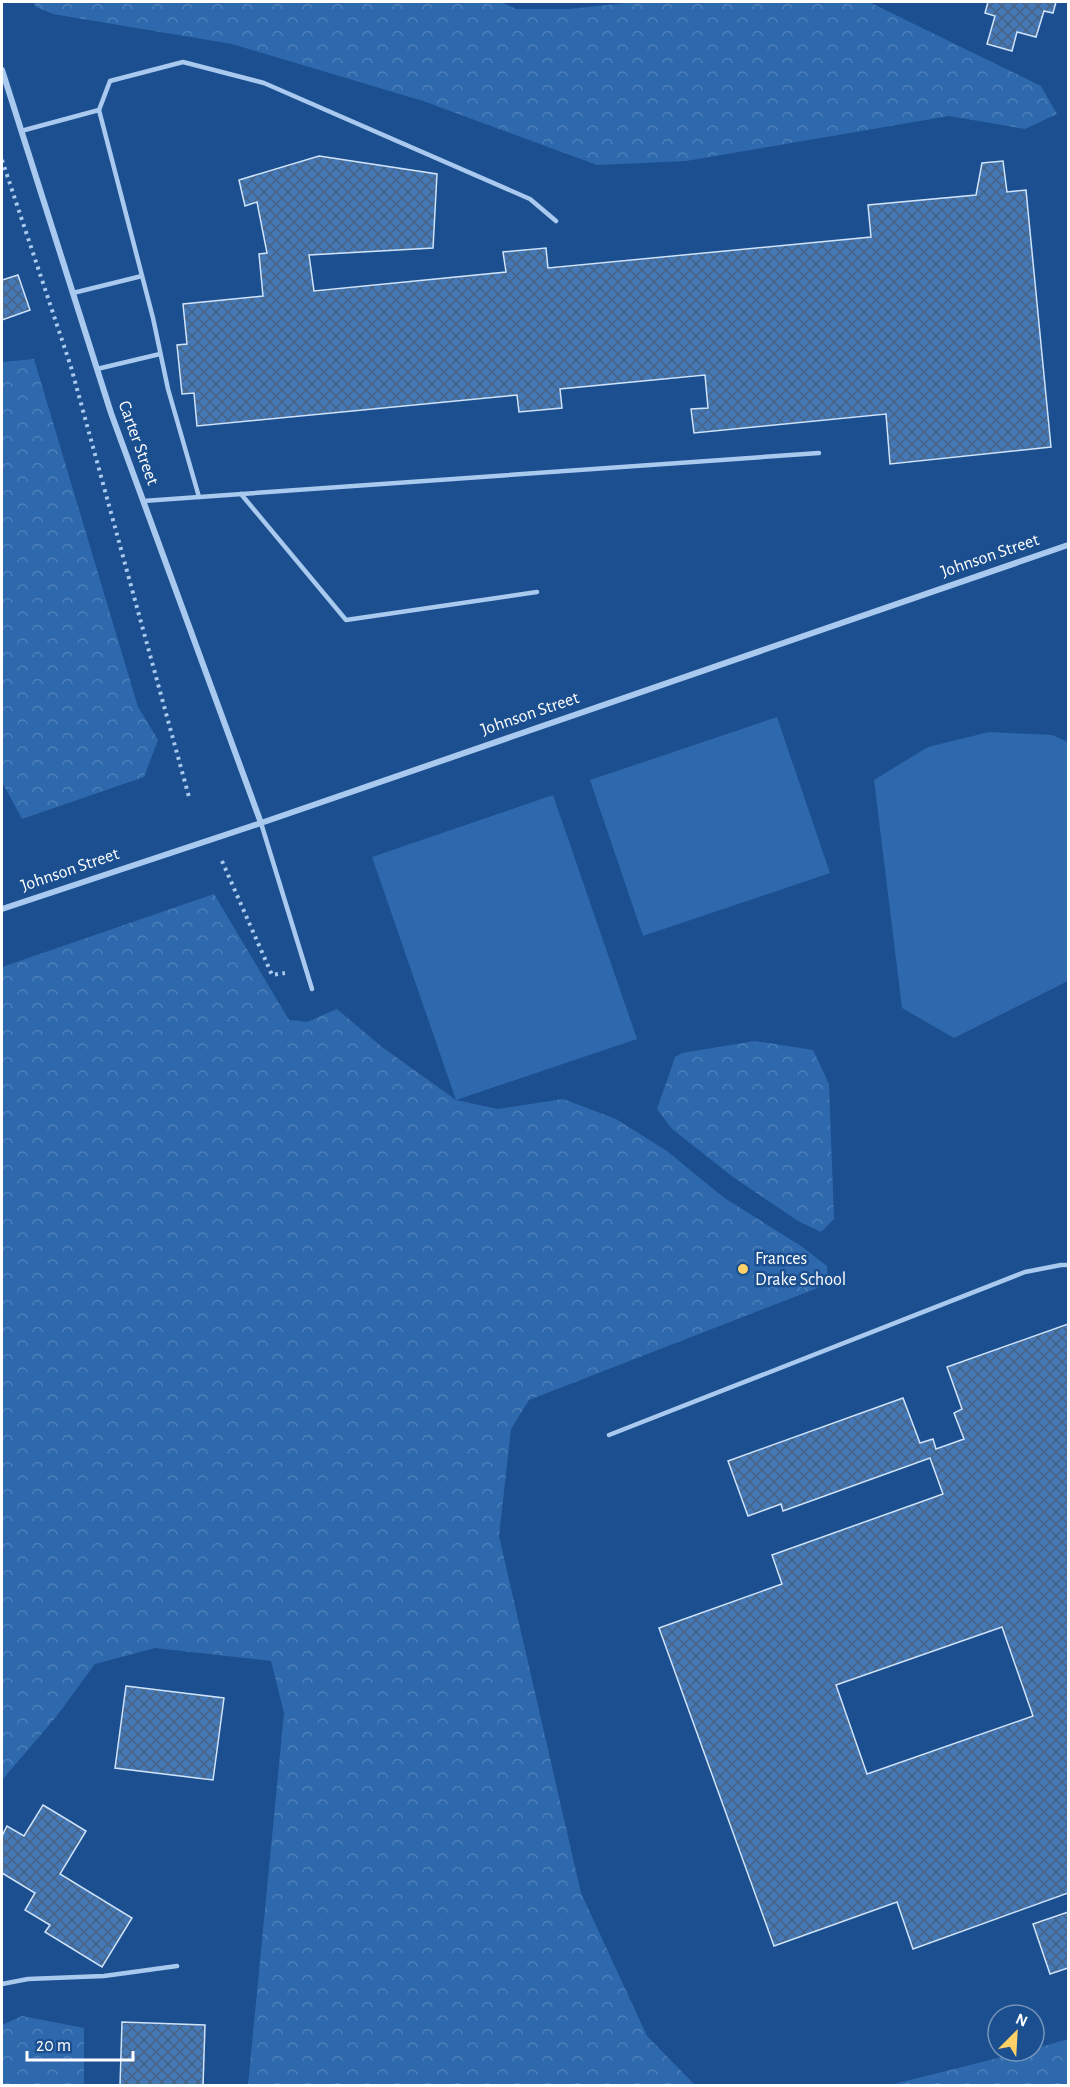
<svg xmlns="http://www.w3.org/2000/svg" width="1070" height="2087" viewBox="0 0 1070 2087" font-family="'Alegreya Sans',sans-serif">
	<defs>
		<pattern id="forest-crowns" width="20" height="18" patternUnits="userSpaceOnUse" patternTransform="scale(1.5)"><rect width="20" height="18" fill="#2e69ad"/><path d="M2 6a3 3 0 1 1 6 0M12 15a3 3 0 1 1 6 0" fill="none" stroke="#4d80b9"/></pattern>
		<pattern id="building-cross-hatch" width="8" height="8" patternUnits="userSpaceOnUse" patternTransform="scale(1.5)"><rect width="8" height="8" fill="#4478b7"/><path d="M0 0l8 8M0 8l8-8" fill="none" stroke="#486282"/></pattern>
	</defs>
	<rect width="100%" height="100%" fill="#1b4f8f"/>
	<!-- forest -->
	<g fill="url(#forest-crowns)">
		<polygon points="33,2 501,2 516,9 570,9 634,2 869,2 1041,86 1057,114 1025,129 949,116 686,161 597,165 423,101 232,44 53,14 36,7"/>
		<polygon points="34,359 138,707 158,740 144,777 22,819 2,782 2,362"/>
		<polygon points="214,894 289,1020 307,1022 337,1009 382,1047 456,1100 498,1109 563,1099 616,1119 667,1151 723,1197 801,1246 827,1266 828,1284 529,1400 511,1429 499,1536 581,1893 647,2036 695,2085 248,2085 284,1713 271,1661 155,1648 95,1664 56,1717 2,1780 2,967"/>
		<polygon points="755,1041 813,1050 829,1084 834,1219 821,1232 798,1221 733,1177 672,1129 657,1109 675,1057 682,1053"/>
		<polygon points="22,2016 84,2028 84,2085 2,2085 2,2025"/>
		<polygon points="1068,2039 1068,2085 890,2085 1026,2051 1034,2051 1034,2049"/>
	</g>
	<!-- park -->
	<g fill="#2e69ad">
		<polygon points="777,717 830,873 643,936 590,780"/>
		<polygon points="989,732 1052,735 1068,742 1068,981 954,1038 902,1008 874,780 928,747"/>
		<polygon points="553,795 637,1039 456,1100 372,857"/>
	</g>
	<!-- building -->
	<g fill="url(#building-cross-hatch)" stroke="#cfe3fa" stroke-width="1.5" fill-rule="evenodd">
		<polygon points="988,2 1056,2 1053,13 1044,11 1036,37 1017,32 1012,51 987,44 995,16 985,13"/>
		<polygon points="319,156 437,174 433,248 309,255 314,291 506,272 503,252 546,248 548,268 871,237 868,205 976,195 982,163 1003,161 1007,192 1026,190 1051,447 890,464 886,414 694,433 691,409 708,408 705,375 560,389 562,408 519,412 517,395 197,426 194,393 182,394 177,345 187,344 183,304 263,296 259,254 267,253 257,202 245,206 239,180"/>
		<polygon points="18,275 30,310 2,320 2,280"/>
		<path d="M1068,1324V1893L913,1949L897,1902L774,1946L659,1628L782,1584L772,1555L943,1494L930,1458L783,1511L781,1504L748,1516L728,1461L903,1398L920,1443L933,1439L936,1449L964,1439L954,1413L962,1409L947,1367ZM1002,1627L1033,1716L867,1774L836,1685Z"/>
		<polygon points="126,1686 224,1698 213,1780 115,1768"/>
		<polygon points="43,1805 86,1831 60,1874 132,1918 102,1967 45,1932 50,1925 25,1910 35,1893 2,1873 2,1836 7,1826 24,1836"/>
		<polygon points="1068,1912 1068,1968 1050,1974 1033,1924"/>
		<polygon points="122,2022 205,2025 203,2086 120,2086"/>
	</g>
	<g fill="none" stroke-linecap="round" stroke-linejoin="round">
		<!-- path -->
		<g stroke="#a9c9ee" stroke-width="4" stroke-dasharray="3 4.5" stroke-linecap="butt">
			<polyline points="2,160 71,367 189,797"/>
			<polyline points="222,861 272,975 285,973"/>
		</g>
		<!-- service -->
		<g stroke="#a9c9ee" stroke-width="4.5">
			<polyline points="99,110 110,81 183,62 264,83 530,199 556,221"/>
			<polyline points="21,131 99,110 153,318 168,389 199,497"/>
			<polyline points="73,293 142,276"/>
			<polyline points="97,369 160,354"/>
			<polyline points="241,494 346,620 537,592"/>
			<polyline points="143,501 819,453"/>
			<polyline points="261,823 312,989"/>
			<polyline points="609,1435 1025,1272 1061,1265 1068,1265"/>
			<polyline points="2,1984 28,1979 104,1976 177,1966"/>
		</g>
		<!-- minor -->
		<g stroke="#a9c9ee" stroke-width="6">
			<polyline points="2,70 111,413 261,823"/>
			<polyline points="2,909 261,823 1068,545"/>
		</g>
	</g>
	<!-- markers -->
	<circle fill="#ffd166" stroke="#1b4f8f" stroke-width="2" cx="743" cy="1269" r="6"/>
	<g text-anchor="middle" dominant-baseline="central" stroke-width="5" stroke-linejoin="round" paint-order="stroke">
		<!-- street labels -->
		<g font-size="18" fill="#fff" stroke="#1b4f8f">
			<text transform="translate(138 443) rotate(70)">Carter Street</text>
			<text transform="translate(990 556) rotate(-19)">Johnson Street</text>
			<text transform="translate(530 714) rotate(-19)">Johnson Street</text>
			<text transform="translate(70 870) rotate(-19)">Johnson Street</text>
		</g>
		<!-- poi labels -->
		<g font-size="18" fill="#fff" stroke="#1b4f8f" text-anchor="start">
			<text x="755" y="1259">Frances<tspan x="755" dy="21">Drake School</tspan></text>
		</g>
	</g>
	<!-- border -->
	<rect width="1070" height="2087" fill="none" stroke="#ffffff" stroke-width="6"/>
	<!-- north arrow -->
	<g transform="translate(1016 2033) rotate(24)"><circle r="28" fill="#1b4f8f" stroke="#7695bc" stroke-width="1.5"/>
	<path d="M0-4.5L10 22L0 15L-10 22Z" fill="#ffd166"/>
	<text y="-9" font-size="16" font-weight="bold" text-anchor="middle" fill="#ffffff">N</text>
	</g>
	<!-- scale -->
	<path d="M27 2051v9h106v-9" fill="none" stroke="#ffffff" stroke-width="3"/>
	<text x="36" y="2051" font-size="18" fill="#ffffff" stroke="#1b4f8f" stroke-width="4.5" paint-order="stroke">20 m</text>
</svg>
